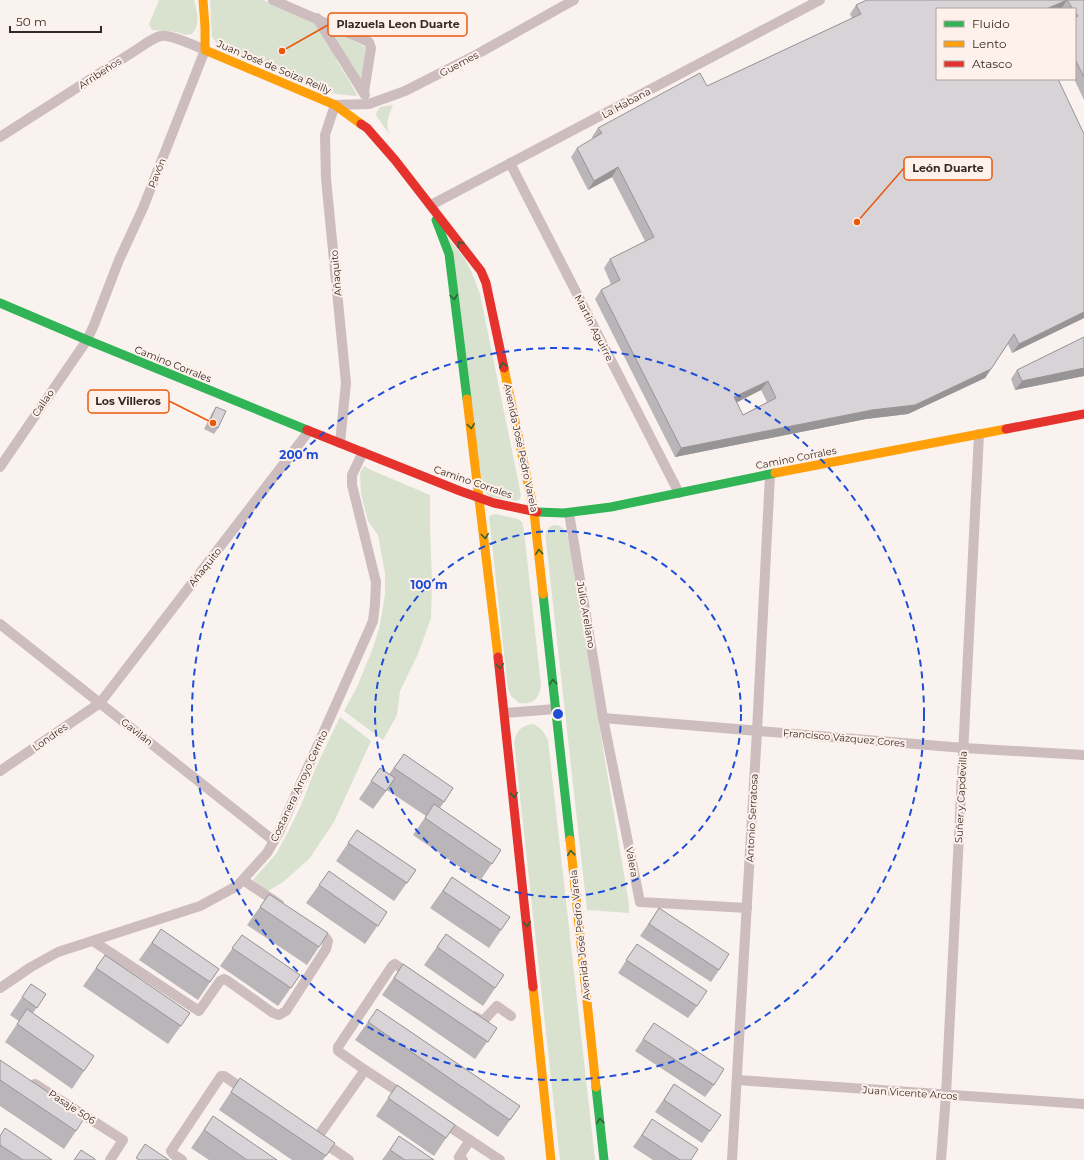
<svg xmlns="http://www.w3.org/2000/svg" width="1084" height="1160" viewBox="0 0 1084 1160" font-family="Montserrat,sans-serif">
	<rect width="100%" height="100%" fill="#faf2ef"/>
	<!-- green -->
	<g fill="#d8e2cf">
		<path d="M159,0H194C197,12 201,24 192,34L185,35L177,32L152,30L149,24Z"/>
		<polygon points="210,0 263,0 315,22 331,47 338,63 347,77 357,95 356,96 336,94 251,60 218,45 212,37"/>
		<polygon points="325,27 362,45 366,48 363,87"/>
		<path d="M393,105C389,115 385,123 389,134L376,115L377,112L380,107Z"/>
		<polygon points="448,238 465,259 472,273 480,294 520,490 521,496 519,500 517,501 490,497 483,490"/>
		<polygon points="364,466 371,470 430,495 430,526 432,582 431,618 418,654 400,691 397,715 383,740 344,711 357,687 373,648 380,625 385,594 385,573 378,535 368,521 361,494 360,473"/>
		<path d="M496,514L518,519L522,522L524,531L541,685C540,699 532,705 519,703L511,696L508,689L489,517L491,515Z"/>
		<path d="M554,525C563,525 565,530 568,538L629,904V913L587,910L546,541C545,533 546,528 554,525Z"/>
		<polygon points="340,717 371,741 334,822 309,859 283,882 268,891 253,880 276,854 288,832 302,803 316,767"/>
		<path d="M533,724C541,728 544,732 548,740L595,1160H560L514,742C516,731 522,725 533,724Z"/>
	</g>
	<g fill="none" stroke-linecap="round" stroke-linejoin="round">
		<!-- street -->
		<g stroke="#cdbdbe" stroke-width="10">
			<polyline points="273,0 369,42 371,48 364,92"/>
			<polyline points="317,18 365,95"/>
			<path d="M0,137L136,50C144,45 152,38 161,36C170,34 195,46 205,50L143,208L119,260L94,325L87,340L0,467"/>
			<polyline points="510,163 679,493"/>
			<polyline points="431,205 820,0"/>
			<polyline points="340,443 346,383 326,179 325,135 335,105 369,104 405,91 472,57 574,0"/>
			<polyline points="569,513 603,718 640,902 747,908"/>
			<polyline points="0,624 274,841"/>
			<polyline points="505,713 556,709"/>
			<polyline points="603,718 964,748 1084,755"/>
			<polyline points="0,771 100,703 309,431"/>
			<polyline points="243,880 279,904"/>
			<polyline points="93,941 199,1011 220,981 224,979 228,981 273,1013 279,1015 286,1011 326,949 328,941 325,937 314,930"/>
			<polyline points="0,988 31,967 58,952 200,906 237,886 267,853 279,832 366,637 373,621 375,604 376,582 352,485 352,475 363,452"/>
			<polyline points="474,1016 483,1021 497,1006 511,1016"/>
			<polyline points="365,1070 405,1096"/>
			<polyline points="737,1080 1084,1104"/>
			<polyline points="35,1084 123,1140 110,1160"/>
			<polyline points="441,1121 500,1160"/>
			<polyline points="317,1138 365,1070 338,1051 338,1047 392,966 395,964 411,975"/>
			<polyline points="321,1141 349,1160"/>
			<polyline points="182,1160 173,1154 171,1151 221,1076 224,1076 246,1091"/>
			<polyline points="463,1160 459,1157 470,1140"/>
			<polyline points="732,1160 757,731 770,475"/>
			<polyline points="941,1160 946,1095 979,434"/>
		</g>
		<!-- fast -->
		<g stroke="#30b455" stroke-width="9">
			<polyline points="436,220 449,254 467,399"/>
			<polyline points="0,303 87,340 307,430"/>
			<polyline points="537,512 564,513 611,507 775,473"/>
			<polyline points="543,594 570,840"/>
			<polyline points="596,1087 604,1160"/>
		</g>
		<!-- slow -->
		<g stroke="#ff9f0a" stroke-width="9">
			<polyline points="203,0 205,27 205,50 335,105 361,124"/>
			<polyline points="504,368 534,512 543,594"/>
			<polyline points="467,399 498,657"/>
			<polyline points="775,473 1006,429"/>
			<polyline points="570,840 596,1087"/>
			<polyline points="533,987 551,1160"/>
		</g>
		<!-- jam -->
		<g stroke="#e5322d" stroke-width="9">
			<polyline points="361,124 367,128 395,160 481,271 486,283 504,368"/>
			<polyline points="1006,429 1084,414"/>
			<polyline points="307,430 460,491 494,503 537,512"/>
			<polyline points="498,657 533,987"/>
		</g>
	</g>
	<!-- wall -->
	<g fill="#bab5b9" fill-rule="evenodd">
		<path d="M867,0H1084V100L1074,79H1075V9H937L1084,134V318L1012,353L1008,344L985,378L908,414L866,419L675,457L595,299L601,290L611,284L604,268L610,259L645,241L612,177L588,190L571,157L577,148L593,139L592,137L598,128L707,86L852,18L850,14L856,5ZM761,390L767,402L743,415L736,402Z"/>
		<polygon points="1084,337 1084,376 1015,390 1011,379 1017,370"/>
		<polygon points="216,407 218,428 214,434 204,429 212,413"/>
		<polygon points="404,754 453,788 440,808 501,850 480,881 413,835 426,816 387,790 373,809 359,799 380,768 389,774"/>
		<polygon points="357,830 416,870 394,901 336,861"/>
		<polygon points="329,871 387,912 365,944 306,903"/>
		<polygon points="452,877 510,917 489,948 430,908"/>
		<polygon points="269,894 328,933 307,965 247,925"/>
		<polygon points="659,908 719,970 711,982 640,936"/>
		<polygon points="161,929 219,969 198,1000 139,960"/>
		<polygon points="446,934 504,975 483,1006 424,965"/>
		<polygon points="242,935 300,975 278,1006 220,966"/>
		<polygon points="637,944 697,1006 688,1018 618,973"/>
		<polygon points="105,955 190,1013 168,1044 83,986"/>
		<polygon points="403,964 497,1028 475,1059 382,995"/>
		<polygon points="31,984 46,994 33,1013 94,1056 72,1089 5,1042 19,1021 10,1015"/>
		<polygon points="377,1009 520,1106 498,1137 355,1040"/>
		<polygon points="654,1023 714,1085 705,1097 635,1051"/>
		<polygon points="0,1060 76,1131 64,1149 0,1106"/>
		<polygon points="240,1078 335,1143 323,1160 292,1160 219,1110"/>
		<polygon points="674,1084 710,1131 702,1143 655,1112"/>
		<polygon points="397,1085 455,1125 434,1156 376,1116"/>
		<polygon points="213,1116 277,1160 209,1160 191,1148"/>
		<polygon points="652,1119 691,1160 653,1160 633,1147"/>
		<polygon points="0,1136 52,1160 0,1160"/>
		<polygon points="399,1136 434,1160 382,1160"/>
	</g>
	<!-- shaded-wall -->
	<g fill="#979496">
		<polygon points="1067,0 1061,9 1046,9"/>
		<polygon points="618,167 612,177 588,190 594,181"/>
		<polygon points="1084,312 1084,318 1012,353 1019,344"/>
		<polygon points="1084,368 1084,376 1015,390 1022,381"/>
		<polygon points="991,369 985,378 908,414 866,419 675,457 681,448 872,410"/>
		<polygon points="768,381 761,390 728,407 734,397"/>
	</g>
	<!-- building -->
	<g fill="#d8d3d7" stroke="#979496" fill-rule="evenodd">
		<path d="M867,0H1067L1046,9H937V79H1058L1084,134V312L1019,344L1014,334L991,369L915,405L872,410L681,448L601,290L620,280L610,259L654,237L618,167L594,181L577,148L602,133L598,128L700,73L707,86L861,14L856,5ZM768,381L776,398L743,415L734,397Z"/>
		<polygon points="1067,0 1084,0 1084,77 1075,59 1075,18 1078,16 1075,12 1075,9 1073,9"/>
		<polygon points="1084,337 1084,368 1022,381 1017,370"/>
		<polygon points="216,407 226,411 218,428 209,423"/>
		<polygon points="404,754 453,788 444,802 394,768"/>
		<polygon points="380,768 395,778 386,791 371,781"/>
		<polygon points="434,804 501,850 492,864 425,818"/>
		<polygon points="357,830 416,870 407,883 348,843"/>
		<polygon points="329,871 387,912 378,926 319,885"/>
		<polygon points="452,877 510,917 501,930 443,891"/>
		<polygon points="269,894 328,933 319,947 260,907"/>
		<polygon points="659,908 729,954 719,970 649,924"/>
		<polygon points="161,929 219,969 210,982 152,943"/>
		<polygon points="446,934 504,975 495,988 437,947"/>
		<polygon points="242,935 300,975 291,988 232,948"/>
		<polygon points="637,944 707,991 697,1006 626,960"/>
		<polygon points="105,955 190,1013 181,1026 96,968"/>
		<polygon points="403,964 497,1028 488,1042 394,978"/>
		<polygon points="31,984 46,994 37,1008 22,997"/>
		<polygon points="27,1009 94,1056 84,1071 17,1024"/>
		<polygon points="377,1009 520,1106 510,1120 368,1022"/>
		<polygon points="654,1023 724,1069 714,1085 643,1039"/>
		<polygon points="0,1060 85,1117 76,1131 0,1080"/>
		<polygon points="240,1078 335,1143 326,1156 231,1092"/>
		<polygon points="674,1084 721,1115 710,1131 664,1100"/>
		<polygon points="397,1085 455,1125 446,1138 388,1098"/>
		<polygon points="213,1116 277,1160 247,1160 204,1130"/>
		<polygon points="652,1119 698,1149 691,1160 680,1160 642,1135"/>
		<polygon points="5,1128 52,1160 23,1160 0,1145 0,1136"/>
		<polygon points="399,1136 434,1160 405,1160 390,1150"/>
		<polygon points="145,1144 169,1160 139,1160 136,1158"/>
		<polygon points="81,1150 95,1159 95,1160 74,1160"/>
	</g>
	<!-- one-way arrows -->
	<defs><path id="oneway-chevron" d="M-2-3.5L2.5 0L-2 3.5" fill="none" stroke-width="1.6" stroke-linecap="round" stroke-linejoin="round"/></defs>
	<g stroke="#336138">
		<use href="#oneway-chevron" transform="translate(460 244) rotate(-127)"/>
		<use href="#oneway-chevron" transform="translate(454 297) rotate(83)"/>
		<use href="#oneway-chevron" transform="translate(503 365) rotate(-102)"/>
		<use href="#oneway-chevron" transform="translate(471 426) rotate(83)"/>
		<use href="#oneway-chevron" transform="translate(485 536) rotate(83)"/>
		<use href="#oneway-chevron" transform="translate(539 552) rotate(-96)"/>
		<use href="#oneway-chevron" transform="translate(500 666) rotate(83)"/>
		<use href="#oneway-chevron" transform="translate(553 682) rotate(-96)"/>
		<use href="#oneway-chevron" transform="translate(514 795) rotate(84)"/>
		<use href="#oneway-chevron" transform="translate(571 853) rotate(-96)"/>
		<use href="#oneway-chevron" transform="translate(527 924) rotate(84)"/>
		<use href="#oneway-chevron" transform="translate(600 1121) rotate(-96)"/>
	</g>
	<!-- distance rings -->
	<g fill="none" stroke="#1d4ed8" stroke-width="2" stroke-dasharray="7 5">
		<circle cx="558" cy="714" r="183"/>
		<circle cx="558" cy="714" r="366"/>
	</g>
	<g text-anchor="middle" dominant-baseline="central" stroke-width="4" stroke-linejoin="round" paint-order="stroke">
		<!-- street labels -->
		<g font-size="10" fill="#352924" stroke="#fef1eb">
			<text transform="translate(459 64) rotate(-28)">Guemes</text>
			<text transform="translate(274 67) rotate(23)">Juan José de Soiza Reilly</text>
			<text transform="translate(100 73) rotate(-33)">Arribeños</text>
			<text transform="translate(626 103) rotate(-28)">La Habana</text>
			<text transform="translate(157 173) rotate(-68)">Pavón</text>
			<text transform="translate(336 273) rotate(-95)">Añaquito</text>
			<text transform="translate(594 328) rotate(63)">Martín Aguirre</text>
			<text transform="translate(173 364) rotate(22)">Camino Corrales</text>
			<text transform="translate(43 403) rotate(-56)">Callao</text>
			<text transform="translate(521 448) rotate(78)">Avenida José Pedro Varela</text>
			<text transform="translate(796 458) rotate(-11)">Camino Corrales</text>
			<text transform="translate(473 482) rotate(19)">Camino Corrales</text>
			<text transform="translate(205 567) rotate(-52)">Añaquito</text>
			<text transform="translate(586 615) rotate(80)">Julio Arellano</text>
			<text transform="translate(137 732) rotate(38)">Gavilán</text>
			<text transform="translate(50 737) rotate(-35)">Londres</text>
			<text transform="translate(844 738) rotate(5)">Francisco Vázquez Cores</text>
			<text transform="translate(299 786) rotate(-65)">Costanera Arroyo Cerrito</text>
			<text transform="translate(961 797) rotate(-87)">Suñer y Capdevilla</text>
			<text transform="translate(752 818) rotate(-87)">Antonio Serratosa</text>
			<text transform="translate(632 862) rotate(79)">Valera</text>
			<text transform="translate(580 935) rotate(-96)">Avenida José Pedro Varela</text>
			<text transform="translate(910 1093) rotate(4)">Juan Vicente Arcos</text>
			<text transform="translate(72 1107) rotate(33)">Pasaje 506</text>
		</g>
	</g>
	<circle cx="558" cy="714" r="6" fill="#1d4ed8" stroke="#fef1eb" stroke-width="2"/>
	<g font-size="12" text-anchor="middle" font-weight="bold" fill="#1d4ed8" stroke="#fef1eb" stroke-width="4" stroke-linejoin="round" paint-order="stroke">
		<text x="299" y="459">200 m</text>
		<text x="429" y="589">100 m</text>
	</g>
	<!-- callouts -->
	<path fill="none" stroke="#e8590c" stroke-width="1.5" d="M282 51L328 25M857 222L904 168M213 423L169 401"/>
	<g fill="#e8590c" stroke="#fef1eb" stroke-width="1.5">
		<circle cx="282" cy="51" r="4"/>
		<circle cx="857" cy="222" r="4"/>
		<circle cx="213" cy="423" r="4"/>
	</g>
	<g fill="#fef1eb" stroke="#e8590c" stroke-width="1.5">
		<rect x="328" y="13" width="139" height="23" rx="4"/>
		<rect x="904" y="157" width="88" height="23" rx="4"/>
		<rect x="88" y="390" width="81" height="23" rx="4"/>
	</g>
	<g font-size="11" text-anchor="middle" font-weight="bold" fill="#352924">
		<text x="398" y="28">Plazuela Leon Duarte</text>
		<text x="948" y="172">León Duarte</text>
		<text x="128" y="405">Los Villeros</text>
	</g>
	<!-- legend -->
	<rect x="936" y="8" width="140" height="72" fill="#fef1eb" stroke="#aea19b"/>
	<rect x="944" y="21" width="20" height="6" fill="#30b455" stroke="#aea19b"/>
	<text x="972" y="28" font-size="12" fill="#352924">Fluido</text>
	<rect x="944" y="41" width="20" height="6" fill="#ff9f0a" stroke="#aea19b"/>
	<text x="972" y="48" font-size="12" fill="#352924">Lento</text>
	<rect x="944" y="61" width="20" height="6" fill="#e5322d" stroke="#aea19b"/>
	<text x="972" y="68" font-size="12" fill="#352924">Atasco</text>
	<!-- scale -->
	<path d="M10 26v6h91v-6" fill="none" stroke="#352924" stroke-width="2"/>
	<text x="16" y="26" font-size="12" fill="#352924" stroke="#fef1eb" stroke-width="3" paint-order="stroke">50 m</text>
</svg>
